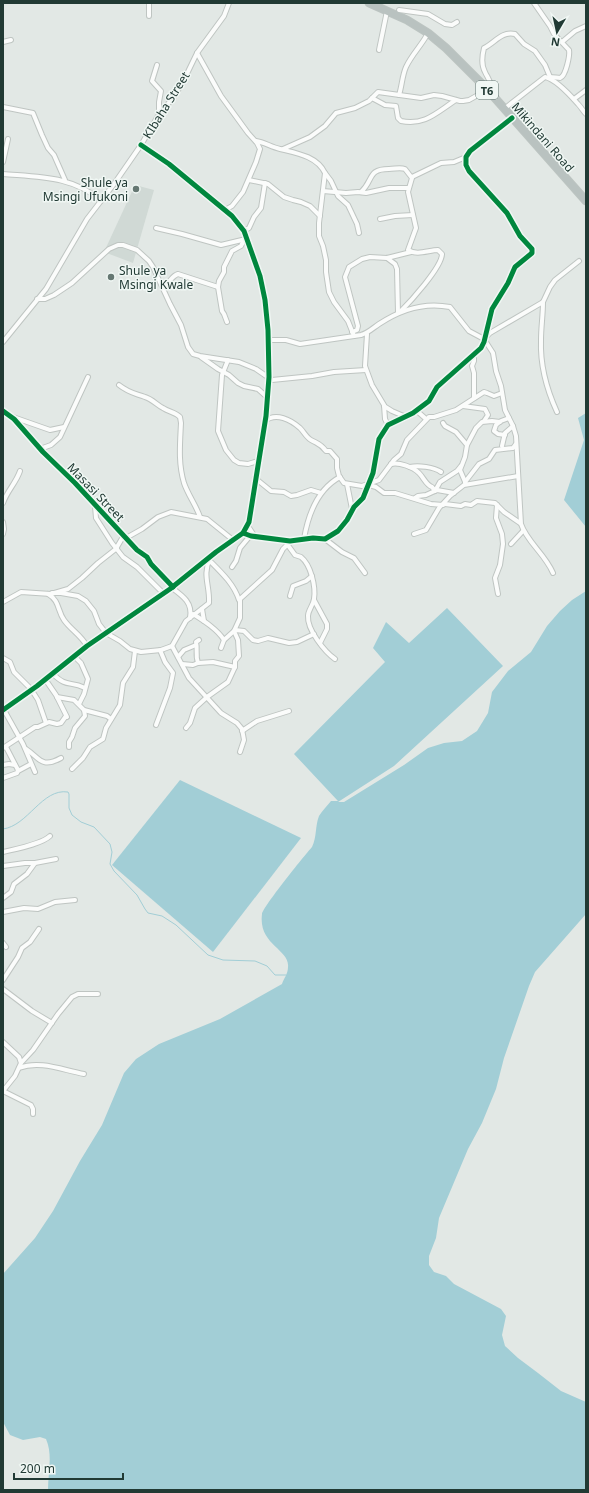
<svg xmlns="http://www.w3.org/2000/svg" width="589" height="1493" viewBox="0 0 589 1493" font-family="'Noto Sans',sans-serif">
	<rect width="100%" height="100%" fill="#e2e8e5"/>
	<!-- built -->
	<polygon fill="#d0d9d5" points="135,185 154,190 133,263 104,252"/>
	<!-- water -->
	<g fill="#a2ced6">
		<polygon points="586,413 586,527 564,500 584,440 578,418"/>
		<path d="M586,591V914L535,972L529,986L504,1058L496,1089L482,1123L468,1149L439,1218L436,1238L429,1256V1265L434,1272L446,1276L454,1284L501,1309L506,1316L502,1335L505,1346L518,1358L538,1373L561,1391L586,1402V1490H48C48,1473 53,1455 46,1439L40,1437L23,1440L10,1435L3,1422V1274L35,1238L53,1211L80,1161L102,1125L124,1073L136,1059L159,1044L220,1019L282,984C284,978 288,974 288,967C290,949 258,945 262,914C263,907 304,856 312,847C317,837 315,826 319,816C322,811 327,806 331,801H338L294,754L385,662L373,648L386,622L409,643L447,608L503,666L394,766L338,802H344L404,765L428,748L444,743L462,741L477,731L488,713L492,692L508,671L531,652L547,626L560,611L572,600Z"/>
		<polygon points="180,780 301,838 213,952 112,865"/>
	</g>
	<g fill="none" stroke-linecap="round" stroke-linejoin="round">
		<!-- stream -->
		<path stroke="#a2ced6" stroke-width="1" d="M3,829C28,826 42,788 68,792L69,794V808L72,815L81,822L94,827L110,844L112,852L110,864L114,871L137,895L145,909L148,913L162,916L176,925L208,955L223,960L255,961L267,966L275,975H286"/>
		<!-- street casing -->
		<g stroke="#bfc5c2" stroke-width="6">
			<g id="street">
				<path d="M534,3L550,26L554,34L569,50C570,55 566,76 560,78C558,78 553,77 550,77"/>
				<polyline points="399,10 428,14 445,24 452,25 457,22"/>
				<polyline points="149,16 149,3"/>
				<polyline points="3,42 11,40"/>
				<polyline points="562,42 575,31 586,26"/>
				<polyline points="379,50 387,11"/>
				<polyline points="197,53 221,96 248,133 257,143 260,149 256,162 243,192 232,206 225,210"/>
				<polyline points="157,65 152,81 161,91 159,102 159,115"/>
				<path d="M399,95C402,86 402,76 406,67C412,54 422,45 428,33"/>
				<path d="M372,98L385,105L396,106L398,118L401,121C425,126 437,112 456,100"/>
				<polyline points="574,99 586,90"/>
				<polyline points="3,107 33,113 42,135 48,148 54,155 65,180"/>
				<path d="M504,109L545,77C555,79 571,96 578,104C581,107 583,111 586,114"/>
				<path d="M256,141C264,142 271,147 280,149C296,153 317,156 325,173L319,223V236L323,246L326,260V272L329,292L334,302L348,321L354,336"/>
				<path d="M283,149L310,137L325,126L336,113L355,108L369,101L378,92L421,98L434,95L442,96L460,101H463L469,100L478,95L487,89L490,84C490,79 487,77 485,72C481,65 482,56 484,48C495,43 501,31 515,34L524,44L535,51L545,65L550,77"/>
				<polyline points="3,162 8,139"/>
				<polyline points="325,173 331,181 338,196 348,205 357,224 359,233"/>
				<path d="M3,174C38,177 74,176 101,201"/>
				<polyline points="412,177 441,163 454,162 466,157"/>
				<polyline points="249,180 268,184 284,197 293,200 301,202 310,206 320,216"/>
				<polyline points="323,191 346,193 358,192 366,193 389,188 408,188"/>
				<path d="M361,192C374,180 367,169 389,169C395,169 400,167 405,169L412,178L408,192L416,228L408,250C417,256 429,250 438,250L442,254C442,267 410,302 400,312"/>
				<polyline points="380,219 395,216 413,215"/>
				<polyline points="156,228 182,234 221,245 246,239"/>
				<polyline points="244,231 249,228 254,217 261,208 265,183"/>
				<polyline points="387,258 395,264 397,269 398,313"/>
				<path d="M162,286C169,285 171,276 178,274L218,287"/>
				<polyline points="37,299 45,299 54,295 72,283 109,249 118,245 123,245 137,250 149,261 153,267 170,304 181,325 188,347 193,354 200,356 239,362 256,369 272,380 312,376 334,372 366,370"/>
				<path d="M543,302C543,315 541,327 541,340C540,366 546,388 557,412"/>
				<polyline points="227,322 224,314 222,311 218,287 219,281 224,272 224,267 232,251 241,246 244,240"/>
				<polyline points="352,332 357,330 358,326 345,277 349,267 362,259 370,257 387,258 411,252"/>
				<polyline points="367,334 365,366 372,385 384,405 385,419 388,425"/>
				<polyline points="485,338 490,333 543,302 550,287 555,280 579,261"/>
				<path d="M269,340H286L300,344L361,335C368,333 373,328 379,324C400,310 425,302 450,307L469,331L484,339L493,353L496,371L501,386L505,410L513,426L516,436L521,524C527,542 545,554 553,573"/>
				<polyline points="3,342 46,289 87,219 114,184 141,145 158,116 172,99 183,82 197,53 224,16 229,3"/>
				<polyline points="201,357 218,369 229,375 238,383 244,386 258,389 268,398"/>
				<polyline points="228,360 222,375 218,431 226,450 234,460 239,463 248,464 258,461"/>
				<path d="M119,385C129,393 134,393 145,397C152,399 157,405 163,408C169,412 175,412 180,417L181,423C180,444 178,463 184,483C188,495 196,505 200,517"/>
				<polyline points="474,398 474,373 472,366 474,361 474,354"/>
				<polyline points="384,406 392,411 406,417"/>
				<polyline points="463,406 485,409 488,415 484,421"/>
				<polyline points="3,411 14,419 43,452 75,483 137,550 147,557 151,564 173,587"/>
				<polyline points="417,411 426,419"/>
				<polyline points="13,417 50,430 64,427"/>
				<path d="M265,421C276,412 291,420 300,428C304,432 306,437 311,440C318,444 320,443 326,451H330L337,459V468L339,476L344,483L362,486L379,480L394,460L401,454L407,440L429,417H434L456,410L484,392L487,393L494,396L502,393"/>
				<polyline points="443,423 445,426 456,432 467,445 465,457 460,470 466,484"/>
				<polyline points="505,435 498,434 494,431 496,425 501,421 509,418"/>
				<polyline points="467,445 476,428 482,422 492,421 500,422"/>
				<polyline points="502,446 505,433 513,426"/>
				<polyline points="40,449 51,445 60,437 88,377"/>
				<path d="M391,464C399,462 413,467 419,473C424,478 426,485 432,487L435,491L440,482L457,471L461,466"/>
				<path d="M410,467C418,465 434,467 441,472"/>
				<polyline points="255,478 271,491 284,492 291,496 297,495 311,490 321,493"/>
				<polyline points="465,482 479,464 489,459 495,450 513,448 516,444"/>
				<polyline points="347,484 352,509"/>
				<polyline points="369,485 376,487 384,493 395,493 431,504 443,505"/>
				<polyline points="415,498 418,496 426,495 437,490 454,493"/>
				<path d="M3,503C7,491 16,483 20,471"/>
				<polyline points="445,504 461,506 465,504 471,505 477,501 495,503 504,512 520,523"/>
				<polyline points="497,505 496,518 502,534 503,544 500,565 495,578 498,594"/>
				<polyline points="95,506 96,518 112,543 123,557 137,567 164,594"/>
				<polyline points="3,522 4,529 3,534"/>
				<polyline points="248,526 255,537"/>
				<polyline points="243,533 251,536 290,541 313,538 325,539 338,531 347,520 354,507 363,498 373,473 379,439 388,425 413,413 429,401 437,387 481,348 484,342 492,309 508,283 515,267 532,253 532,249 520,236 507,213 469,171 466,165 466,157 470,151 512,118"/>
				<polyline points="414,534 426,530 439,508 450,496 464,485 518,476"/>
				<polyline points="126,538 142,529 158,517 171,512 207,519 233,540"/>
				<path d="M304,539C308,515 318,489 340,477"/>
				<polyline points="325,539 342,552 354,558 365,573"/>
				<path d="M287,544L295,555L301,557C311,565 316,587 314,599C313,606 308,610 308,616C307,630 325,652 335,659"/>
				<polyline points="511,544 523,531"/>
				<polyline points="117,547 124,535"/>
				<path d="M209,560C221,572 234,584 239,600"/>
				<polyline points="232,567 236,561 240,548 250,536"/>
				<path d="M172,588C183,596 193,603 190,618"/>
				<path d="M52,593H61L78,596L86,601L94,611L99,624L106,633L120,641L130,649L141,652L161,650L172,646L186,621L209,603C210,585 202,576 210,558"/>
				<path d="M48,594C60,601 57,610 64,620C71,630 80,634 87,646"/>
				<polyline points="290,596 293,586 306,581 312,576"/>
				<polyline points="314,600 327,624 327,629 320,643"/>
				<polyline points="3,602 21,592 51,594 68,589 82,578 98,563 117,548"/>
				<polyline points="202,609 204,621"/>
				<path d="M193,614C204,621 217,629 224,640"/>
				<polyline points="235,630 244,631 253,640 258,641 268,638 289,643 297,642 314,634"/>
				<polyline points="172,646 189,678 221,713 237,723 242,729 244,740 240,752"/>
				<polyline points="221,648 224,640 234,631"/>
				<polyline points="74,656 81,663 88,679 84,694 79,704"/>
				<polyline points="178,657 184,650 196,645"/>
				<polyline points="3,658 10,662 14,672 31,689 38,700 46,723"/>
				<path d="M198,663C195,655 198,650 196,642L199,640"/>
				<polyline points="182,664 193,665 198,663 213,662 235,667"/>
				<path d="M52,673C68,689 69,680 85,688"/>
				<polyline points="45,679 56,695 67,717"/>
				<polyline points="57,697 74,700 84,710 107,716 111,719"/>
				<polyline points="3,710 37,686 87,646 170,589 216,552 243,533 249,522 266,416 269,377 268,330 265,300 260,276 244,231 232,216 169,164 141,145"/>
				<polyline points="4,710 23,744 35,772"/>
				<polyline points="156,725 170,688 173,673 165,662 160,650"/>
				<polyline points="186,728 190,723 195,708 207,697 228,682 235,667 235,661 239,656 238,640 234,631 240,618 240,599 272,570 283,549 287,545"/>
				<polyline points="242,731 257,721 289,711"/>
				<polyline points="69,747 69,742 72,737 75,728 85,716 84,710"/>
				<polyline points="3,748 35,727 38,727 49,722 57,724 61,723 66,716"/>
				<path d="M26,749C40,758 41,769 61,758"/>
				<polyline points="3,765 9,764 15,765"/>
				<polyline points="72,769 83,758 90,747 103,739 106,728 120,705 123,683 133,667 135,651"/>
				<polyline points="18,771 31,764"/>
				<polyline points="3,778 17,773 18,770 6,747"/>
				<path d="M3,852C15,849 42,844 50,836"/>
				<polyline points="3,866 25,863 35,863"/>
				<polyline points="3,898 11,892 14,884 27,874 35,863 56,859"/>
				<polyline points="3,912 24,908 38,909 55,902 75,900"/>
				<polyline points="3,943 6,947"/>
				<polyline points="3,980 18,957 22,948 30,942 39,929"/>
				<polyline points="3,989 32,1011 52,1023"/>
				<polyline points="3,1042 19,1057 21,1063 15,1076 3,1091"/>
				<polyline points="21,1063 33,1050 58,1014 72,997 78,994 98,994"/>
				<path d="M19,1068C40,1060 62,1070 84,1074"/>
				<polyline points="3,1091 31,1105 33,1109 33,1114"/>
			</g>
		</g>
		<!-- highway casing -->
		<g stroke="#bcc4c1" stroke-width="9">
			<polyline id="highway" points="369,3 407,20 428,33 446,48 487,89 586,201"/>
		</g>
		<!-- street -->
		<use href="#street" stroke="#fbfcfb" stroke-width="4"/>
		<!-- highway -->
		<use href="#highway" stroke="#b9c2c0" stroke-width="7"/>
		<!-- cycleway casing -->
		<g stroke="#f0f7f4" stroke-width="8">
			<g id="cycleway">
				<polyline points="3,411 14,419 43,452 75,483 137,550 147,557 151,564 173,587"/>
				<polyline points="243,533 251,536 290,541 313,538 325,539 338,531 347,520 354,507 363,498 373,473 379,439 388,425 413,413 429,401 437,387 481,348 484,342 492,309 508,283 515,267 532,253 532,249 520,236 507,213 469,171 466,165 466,157 470,151 512,118"/>
				<polyline points="3,710 37,686 87,646 170,589 216,552 243,533 249,522 266,416 269,377 268,330 265,300 260,276 244,231 232,216 169,164 141,145"/>
			</g>
		</g>
		<!-- cycleway -->
		<use href="#cycleway" stroke="#00873e" stroke-width="5"/>
	</g>
	<!-- markers -->
	<g fill="#657772" stroke="#f0f7f4" stroke-width="1.5">
		<circle cx="136" cy="189" r="4"/>
		<circle cx="111" cy="277" r="4"/>
	</g>
	<g text-anchor="middle" dominant-baseline="central" stroke-width="3" stroke-linejoin="round" paint-order="stroke">
		<!-- shield labels -->
		<rect fill="#f0f7f4" stroke="#5f736e" stroke-width="1" x="476" y="81" width="22" height="18" rx="3"/>
		<g font-size="11" font-weight="bold" fill="#213a34">
			<text x="487" y="90">T6</text>
		</g>
		<!-- street labels -->
		<g font-size="12" fill="#213a34" stroke="#f0f7f4">
			<text transform="translate(166 105) rotate(-58)">KIbaha Street</text>
			<text transform="translate(543 137) rotate(49)">Mikindani Road</text>
			<text transform="translate(96 492) rotate(46)">Masasi Street</text>
		</g>
		<!-- poi labels -->
		<g font-size="12" fill="#213a34" stroke="#f0f7f4" text-anchor="end">
			<text x="128" y="182">Shule ya<tspan x="128" dy="14">Msingi Ufukoni</tspan></text>
			<text x="119" y="270" text-anchor="start">Shule ya<tspan x="119" dy="14">Msingi Kwale</tspan></text>
		</g>
	</g>
	<!-- border -->
	<rect width="589" height="1493" fill="none" stroke="#213a34" stroke-width="8"/>
	<!-- north arrow -->
	<g transform="translate(557 32) rotate(189)" stroke="#f0f7f4" stroke-width="3" paint-order="stroke">
	<path d="M0-3L7 15L0 10L-7 15Z" fill="#213a34"/>
	<text y="-6" font-size="11" font-weight="bold" text-anchor="middle" fill="#213a34">N</text>
	</g>
	<!-- scale -->
	<path d="M14 1473v6h109v-6" fill="none" stroke="#213a34" stroke-width="2"/>
	<text x="20" y="1473" font-size="12" fill="#213a34" stroke="#f0f7f4" stroke-width="3" paint-order="stroke">200 m</text>
</svg>
